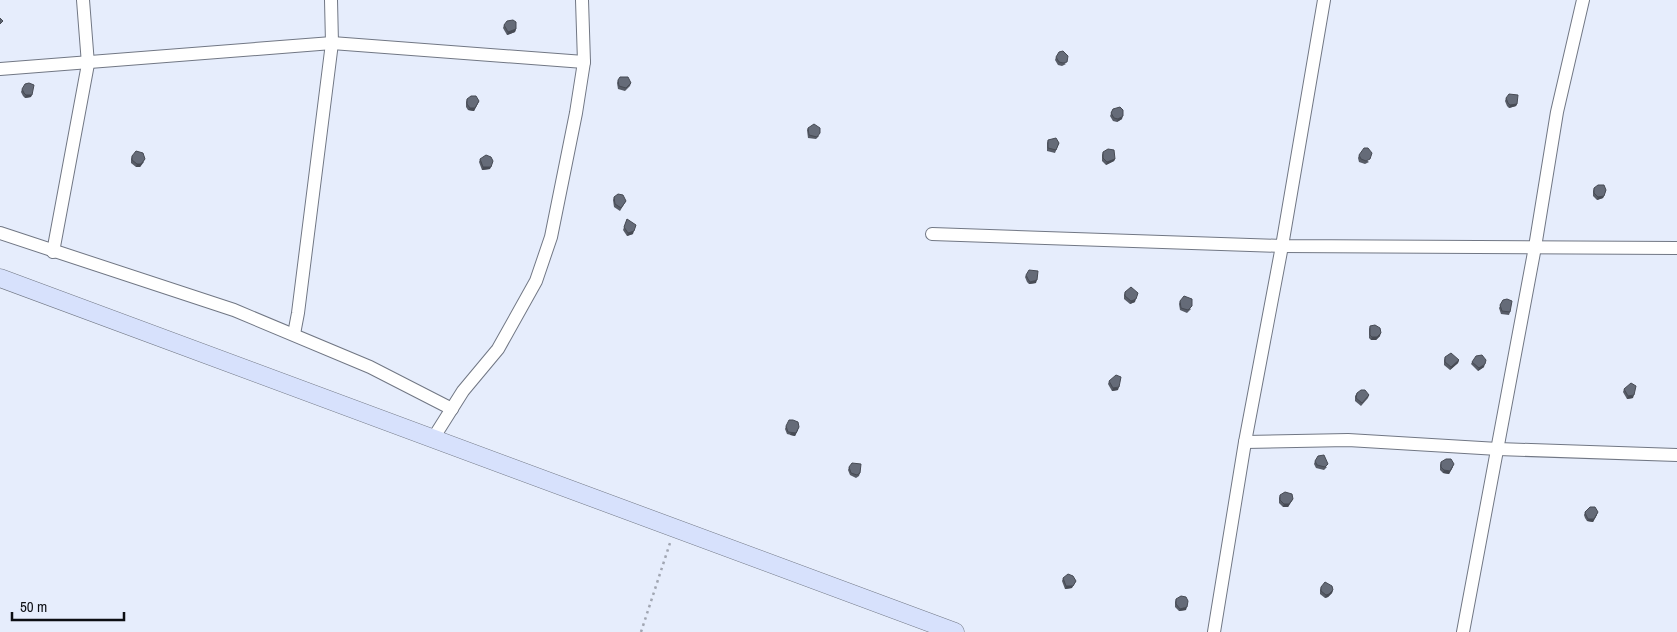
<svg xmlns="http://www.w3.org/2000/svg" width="1677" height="632" viewBox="0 0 1677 632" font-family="'Archivo Narrow',sans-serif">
	<rect width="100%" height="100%" fill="#e6edfc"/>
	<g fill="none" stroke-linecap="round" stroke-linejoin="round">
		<!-- street casing -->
		<g stroke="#717784" stroke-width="14">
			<g id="street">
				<polyline points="0,69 332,43 584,62"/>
				<polyline points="0,233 234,310 370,367 452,409"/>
				<polyline points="932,234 1282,246 1677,248"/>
				<polyline points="53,252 88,64 83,0"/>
				<polyline points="294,334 298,313 332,43 331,0"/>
				<polyline points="434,437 463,391 498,349 536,281 551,237 576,113 584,62 582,0"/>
				<polyline points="1245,442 1348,440 1498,449 1677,455"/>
				<polyline points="1214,632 1245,442 1282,246 1324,0"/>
				<polyline points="1463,632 1535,247 1557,112 1583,0"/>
			</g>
		</g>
		<!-- secondary casing -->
		<g stroke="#717784" stroke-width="19">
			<polyline id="secondary" points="0,278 955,632"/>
		</g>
		<!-- path -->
		<polyline stroke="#a1a6b2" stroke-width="2.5" stroke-dasharray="2.5 4" stroke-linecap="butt" points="641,632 670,543"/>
		<!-- street -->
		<use href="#street" stroke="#fff" stroke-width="12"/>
		<!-- secondary -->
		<use href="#secondary" stroke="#d7e1fc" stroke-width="18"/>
	</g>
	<!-- wall -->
	<g fill="#575c67">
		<polygon points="504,25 516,29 515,32 507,35 503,28"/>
		<polygon points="1056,57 1066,64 1062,66 1058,65 1055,60"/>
		<polygon points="618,80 631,83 630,86 625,91 618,89 617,83"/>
		<polygon points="22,89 31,97 25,98 23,96 21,92"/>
		<polygon points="1506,98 1517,104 1516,106 1509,108 1507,106 1505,101"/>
		<polygon points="467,99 479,101 474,111 468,110 466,107 466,102"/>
		<polygon points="1113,109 1122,119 1117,122 1113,121 1110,116"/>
		<polygon points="808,128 819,136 816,139 808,138 807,130"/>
		<polygon points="1048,140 1059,143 1055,153 1047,151 1047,143"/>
		<polygon points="1103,152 1115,159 1114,161 1106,165 1102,161 1102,155"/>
		<polygon points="1359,155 1369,162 1365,164 1359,162 1358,158"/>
		<polygon points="132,156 144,162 140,167 136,167 131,163 131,159"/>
		<polygon points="480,159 490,169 482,170 479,162"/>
		<polygon points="1594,188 1606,190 1603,198 1597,200 1593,196 1593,191"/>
		<polygon points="614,197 626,201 620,211 614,207 613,200"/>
		<polygon points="627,219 633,234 627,236 623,230"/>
		<polygon points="1026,275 1036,283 1029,284 1027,282 1025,277"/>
		<polygon points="1125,292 1135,302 1130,304 1124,299 1124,295"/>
		<polygon points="1503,300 1510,312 1509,315 1501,314 1499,308"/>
		<polygon points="1180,301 1191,309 1187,313 1180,310 1179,304"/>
		<polygon points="1370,326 1380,336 1376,340 1371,340 1369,338 1369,329"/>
		<polygon points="1445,357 1459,360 1458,363 1450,370 1444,365 1444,360"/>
		<polygon points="1472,362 1484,367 1478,371 1471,364"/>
		<polygon points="1109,381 1118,390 1112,391 1108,384"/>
		<polygon points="1624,389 1633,398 1627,399 1623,392"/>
		<polygon points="1357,393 1369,395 1368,398 1361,406 1355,401 1355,396"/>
		<polygon points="786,426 798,430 795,436 787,434 785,429"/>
		<polygon points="1315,461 1327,467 1324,470 1316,468 1314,464"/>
		<polygon points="1441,462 1453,467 1449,474 1443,473 1440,470 1440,465"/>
		<polygon points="849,467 860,473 859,476 856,478 850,475 848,470"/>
		<polygon points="1280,495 1293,499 1288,507 1283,507 1279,503 1279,498"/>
		<polygon points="1585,512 1597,515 1593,522 1587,521 1585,518 1584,515"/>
		<polygon points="1063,578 1072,588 1065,589 1062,581"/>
		<polygon points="1321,587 1333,590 1332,593 1328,597 1325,598 1320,594 1320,590"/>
		<polygon points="1176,599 1186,610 1179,611 1175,607 1175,602"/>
	</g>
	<!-- shaded-wall -->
	<g fill="#474b54">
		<polygon points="516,29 515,32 507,35 508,32"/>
		<polygon points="26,95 32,95 31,97 25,98"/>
		<polygon points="479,101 474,111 468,110 470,108"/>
		<polygon points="1517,104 1516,106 1509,108 1510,105"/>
		<polygon points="1123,116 1122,119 1117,122 1118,119"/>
		<polygon points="145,159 140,167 136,167 137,164"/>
		<polygon points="1115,159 1114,161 1106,165 1107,162"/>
		<polygon points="483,167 491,167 490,169 482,170"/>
		<polygon points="1604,196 1603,198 1597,200 1598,197"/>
		<polygon points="634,231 633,234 627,236 628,233"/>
		<polygon points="1037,280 1036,283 1029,284 1030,282"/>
		<polygon points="1136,299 1135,302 1130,304 1131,301"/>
		<polygon points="1381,333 1380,336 1376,340 1371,340 1372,337"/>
		<polygon points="1459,360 1458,363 1450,370 1451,367"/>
		<polygon points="1485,364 1484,367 1478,371 1479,368"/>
		<polygon points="1119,387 1118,390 1112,391 1113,388"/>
		<polygon points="1634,395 1633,398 1627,399 1628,396"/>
		<polygon points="799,427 795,436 790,435 791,433"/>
		<polygon points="1454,464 1449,474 1443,473 1444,470"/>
		<polygon points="1293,499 1288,507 1283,507 1284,504"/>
		<polygon points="1598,512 1593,522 1587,521 1588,519"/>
		<polygon points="1076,581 1072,588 1065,589 1066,586"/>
		<polygon points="1333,590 1332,593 1328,597 1325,598 1326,595"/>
		<polygon points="1187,607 1186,610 1179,611 1180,609"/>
	</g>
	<!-- building -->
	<g fill="#656b78" stroke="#474b54">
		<polygon points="0,18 3,21 0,24"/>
		<polygon points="513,20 516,22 516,29 508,32 504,25 507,21"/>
		<polygon points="1063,51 1068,56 1067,62 1063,63 1059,62 1056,57 1059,52"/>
		<polygon points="620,77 628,77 631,83 626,88 619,86 618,80"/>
		<polygon points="29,83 34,85 32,95 26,95 24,93 22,89 25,84"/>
		<polygon points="1509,94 1518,95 1517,104 1510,105 1508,103 1506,98"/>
		<polygon points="471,96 476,96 479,101 475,108 470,108 467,104 467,99"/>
		<polygon points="1120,107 1123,110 1123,116 1118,119 1114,118 1111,113 1113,109"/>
		<polygon points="814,124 820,128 820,133 817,137 809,135 808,128"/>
		<polygon points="1056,138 1059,143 1056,150 1048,148 1048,140"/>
		<polygon points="1364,148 1368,148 1372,153 1370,159 1366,161 1361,159 1359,155"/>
		<polygon points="1108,149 1114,150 1115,159 1107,162 1103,158 1103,152"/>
		<polygon points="136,151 143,153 145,159 141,164 137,164 132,160 132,156"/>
		<polygon points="486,155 491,157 493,161 491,167 483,167 480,159"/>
		<polygon points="1598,185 1604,185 1606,190 1604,196 1598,197 1594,193 1594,188"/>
		<polygon points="618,194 623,195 626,201 621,208 615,204 614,197"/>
		<polygon points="627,219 636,225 634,231 628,233 624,227"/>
		<polygon points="1029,270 1038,271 1037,280 1030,282 1028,279 1026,275"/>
		<polygon points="1131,287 1138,293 1136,299 1131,301 1125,296 1125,292"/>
		<polygon points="1184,296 1192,299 1192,306 1188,310 1181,308 1180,301"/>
		<polygon points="1507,299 1512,301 1510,312 1502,311 1500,305 1503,300"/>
		<polygon points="1375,325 1380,328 1381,333 1377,337 1372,337 1370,335 1370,326"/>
		<polygon points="1451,353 1459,360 1451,367 1445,362 1445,357"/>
		<polygon points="1482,355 1486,360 1485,364 1479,368 1472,362 1476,356"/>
		<polygon points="1116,375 1121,377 1119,387 1113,388 1109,381"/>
		<polygon points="1631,383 1636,386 1634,395 1628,396 1624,389"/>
		<polygon points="1361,390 1365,390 1369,395 1362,403 1356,398 1357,393"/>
		<polygon points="789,420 793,420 798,422 799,427 796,433 788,432 786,426"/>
		<polygon points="1324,455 1328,464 1325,467 1317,465 1315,461 1318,456"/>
		<polygon points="1446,459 1451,459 1454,464 1450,471 1444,470 1441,467 1441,462"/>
		<polygon points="852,463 861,464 860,473 857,475 851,473 849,467"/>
		<polygon points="1285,492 1292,494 1293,499 1289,504 1284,504 1280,500 1280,495"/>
		<polygon points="1590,507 1595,507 1598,512 1594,519 1588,519 1586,515 1585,512"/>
		<polygon points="1068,574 1073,576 1076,581 1073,586 1066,586 1063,578"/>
		<polygon points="1325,582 1332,586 1333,590 1329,594 1326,595 1321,591 1321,587"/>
		<polygon points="1181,596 1186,597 1188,601 1187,607 1180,609 1176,604 1176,599"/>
	</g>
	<!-- scale -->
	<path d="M12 612v8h112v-8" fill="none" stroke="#0c0e13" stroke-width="2.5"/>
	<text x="20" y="612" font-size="15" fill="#0c0e13" stroke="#e6edfc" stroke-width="4" paint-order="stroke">50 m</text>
</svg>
